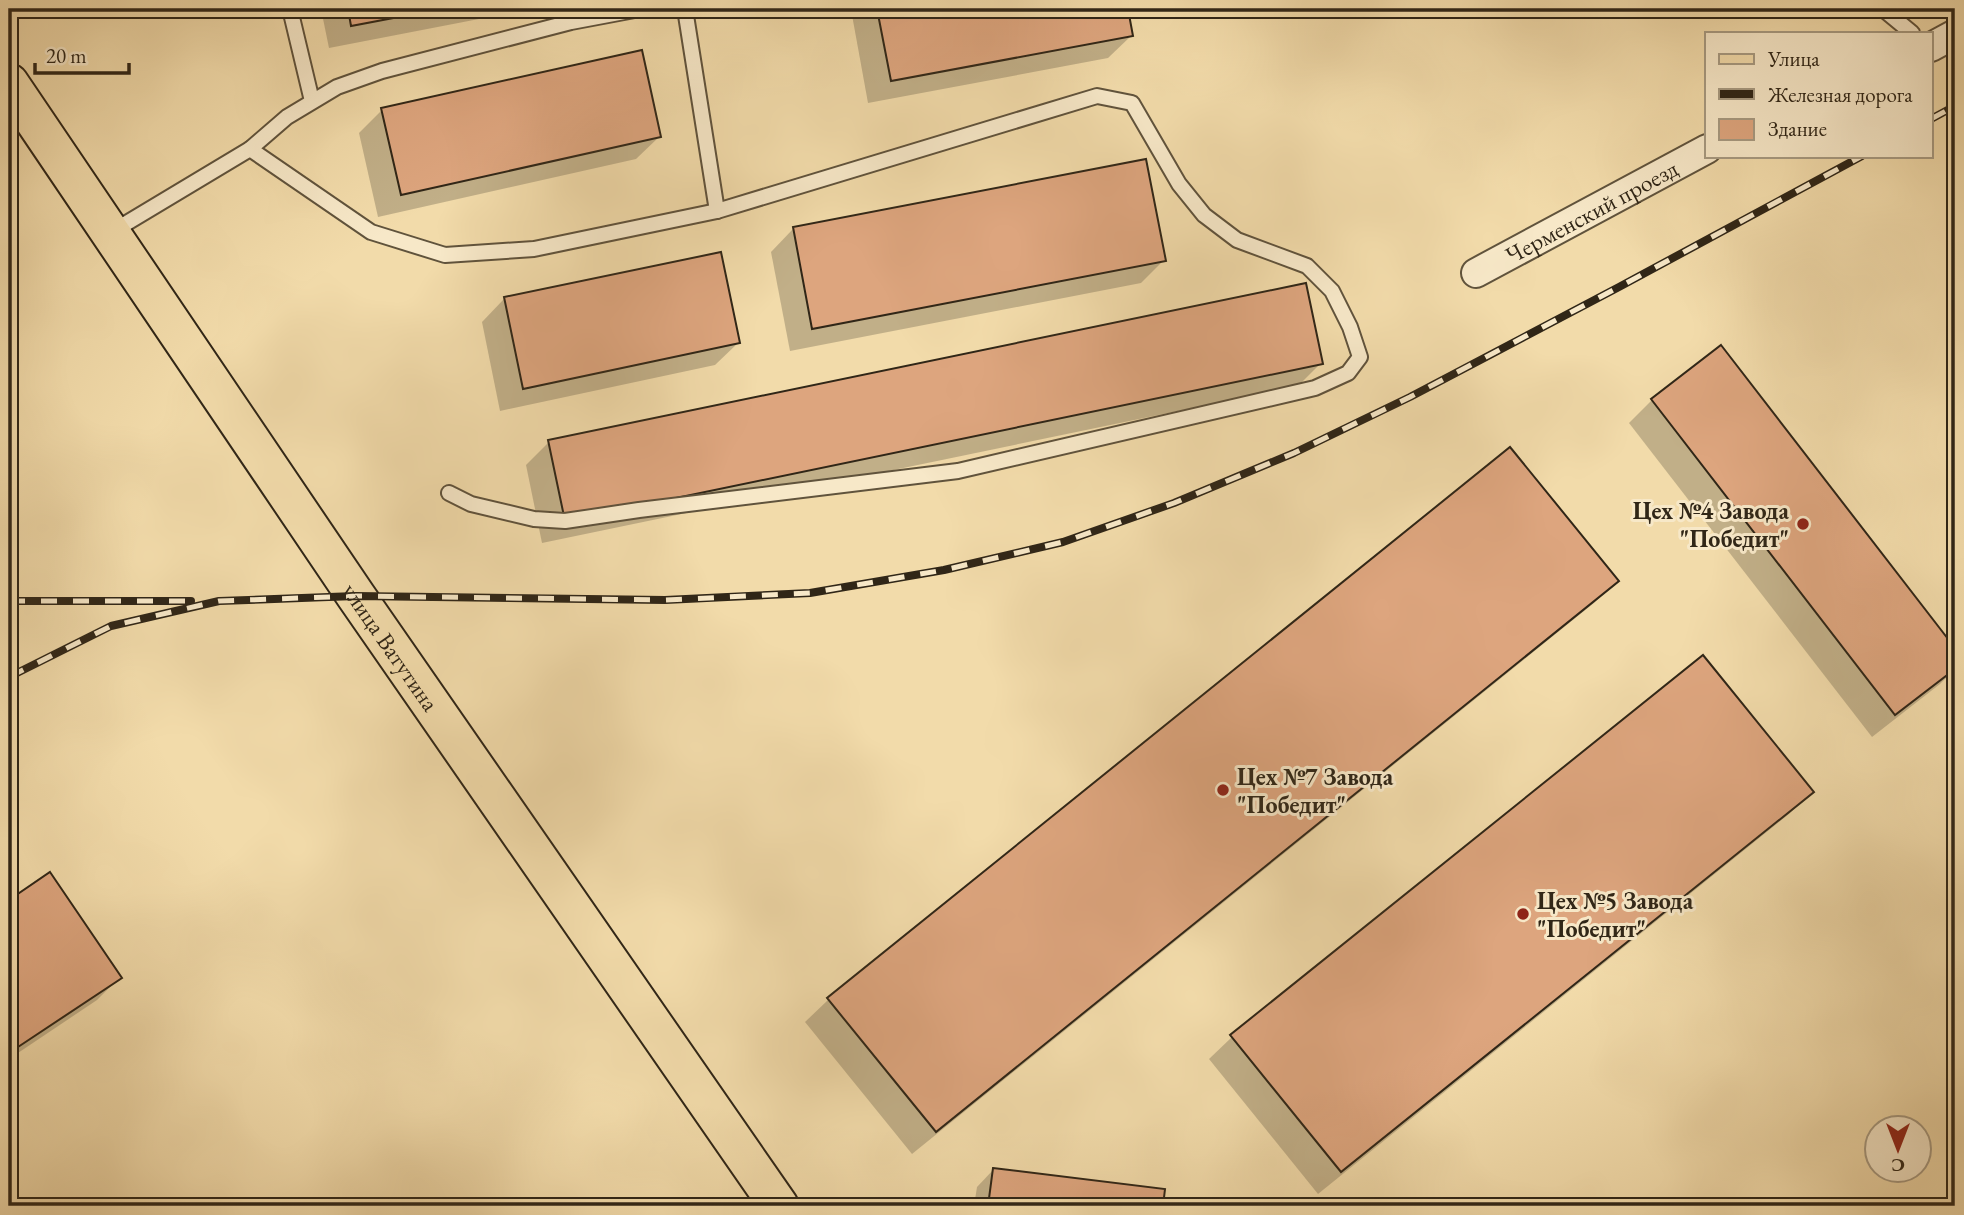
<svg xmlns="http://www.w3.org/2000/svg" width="1964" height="1215" viewBox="0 0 1964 1215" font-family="'EB Garamond',serif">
	<rect width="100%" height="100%" fill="#f2dbaa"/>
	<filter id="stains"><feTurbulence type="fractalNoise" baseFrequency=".00286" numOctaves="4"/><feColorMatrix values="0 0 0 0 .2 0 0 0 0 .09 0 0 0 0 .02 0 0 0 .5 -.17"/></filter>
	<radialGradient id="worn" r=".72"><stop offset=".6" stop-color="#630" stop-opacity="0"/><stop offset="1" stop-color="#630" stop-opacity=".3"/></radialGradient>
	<!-- shadow -->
	<g fill="#0003">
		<polygon points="321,9 531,9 329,48"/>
		<polygon points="859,9 1126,9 1131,36 1108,58 868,103 852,15"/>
		<polygon points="382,110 659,137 636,159 378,217 359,133"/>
		<polygon points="793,229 1164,260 1141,283 790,351 771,252"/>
		<polygon points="720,254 738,343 715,365 500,411 482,322 504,299"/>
		<polygon points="1721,348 1955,651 1955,669 1940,684 1872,737 1629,423 1652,400"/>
		<polygon points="1321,363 1298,386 542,543 526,465 549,442"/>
		<polygon points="1510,449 1617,580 1594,603 912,1154 805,1022 828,1000"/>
		<polygon points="1812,792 1789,814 1318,1194 1209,1059 1232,1037"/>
		<polygon points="50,875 119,978 97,1000 9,1059 9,902"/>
		<polygon points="994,1169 1163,1190 1161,1206 974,1206 977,1187"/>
	</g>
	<!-- building -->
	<g fill="#dda57e" stroke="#302617" stroke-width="2">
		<polygon points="348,9 441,9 351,26"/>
		<polygon points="877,9 1128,9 1133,36 891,81"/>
		<polygon points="642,50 661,137 401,195 381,108"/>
		<polygon points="1146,159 1166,261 812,329 793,227"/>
		<polygon points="721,252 740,343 523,389 504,297"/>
		<polygon points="1306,283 1323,364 565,521 548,440"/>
		<polygon points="1721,345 1955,648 1955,669 1895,715 1651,399"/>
		<polygon points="1510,447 1619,581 936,1132 827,998"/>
		<polygon points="1703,655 1814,792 1341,1172 1230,1035"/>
		<polygon points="50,872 122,978 9,1053 9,900"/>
		<polygon points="993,1168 1165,1189 1163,1206 988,1206"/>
	</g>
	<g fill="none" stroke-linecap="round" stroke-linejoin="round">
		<!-- lane casing -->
		<g stroke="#60533c" stroke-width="18">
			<g id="lane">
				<polyline points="290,9 312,101"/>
				<polyline points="685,9 717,211"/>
				<polyline points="1883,9 1912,33"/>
				<polyline points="9,11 10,9"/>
				<polyline points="250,149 287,117 337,87 382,71 571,22 640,9"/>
				<polyline points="110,233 250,149 371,232 445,255 534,249 717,211 1097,96 1132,103 1179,184 1204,215 1237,240 1307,266 1332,291 1350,327 1360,357 1348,373 1315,388 958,471 639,510 565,521 534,519 471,504 449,493"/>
			</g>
		</g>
		<!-- street casing -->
		<g stroke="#60533c" stroke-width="32">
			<g id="street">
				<polyline points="1931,47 1955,34"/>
				<path id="s1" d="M1476,273L1707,149"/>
			</g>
		</g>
		<!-- primary casing -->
		<g stroke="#302617" stroke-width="42">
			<g id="primary">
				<path id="s2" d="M9,83L356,596L779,1206"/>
			</g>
		</g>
		<!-- lane -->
		<use href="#lane" stroke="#f7e8c8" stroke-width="14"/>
		<!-- street -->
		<use href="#street" stroke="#f7e8c8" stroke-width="28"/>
		<!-- primary -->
		<use href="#primary" stroke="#f2dbaa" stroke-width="38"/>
		<!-- rail casing -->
		<g stroke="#302617" stroke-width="8">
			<g id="rail">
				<polyline points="1931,119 1955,106"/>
				<polyline points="9,601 191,601"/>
				<polyline points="9,677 111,626 219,601 356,596 665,600 810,593 944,570 1063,542 1174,503 1294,453 1410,397 1619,287 1862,156"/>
			</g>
		</g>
		<!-- rail -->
		<use href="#rail" stroke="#f7e8c8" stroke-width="5" stroke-dasharray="16" stroke-linecap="butt"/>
	</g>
	<!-- markers -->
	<g fill="#8f2418" stroke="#f7e8c8" stroke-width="2.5">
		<circle cx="1803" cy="524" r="7"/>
		<circle cx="1223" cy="790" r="7"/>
		<circle cx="1523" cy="914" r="7"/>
	</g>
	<g text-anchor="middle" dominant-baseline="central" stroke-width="6" stroke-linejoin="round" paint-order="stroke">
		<!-- street labels -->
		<g font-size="24" fill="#302617" stroke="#f7e8c8">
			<text stroke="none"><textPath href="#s1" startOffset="131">Черменский проезд</textPath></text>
			<text stroke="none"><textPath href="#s2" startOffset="681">улица Ватутина</textPath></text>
		</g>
		<!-- poi labels -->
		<g font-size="24" font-weight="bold" fill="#302617" stroke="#f7e8c8" text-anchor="start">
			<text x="1789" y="510" text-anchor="end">Цех №4 Завода<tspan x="1789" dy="28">"Победит"</tspan></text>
			<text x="1237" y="776">Цех №7 Завода<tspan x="1237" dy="28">"Победит"</tspan></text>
			<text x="1537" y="900">Цех №5 Завода<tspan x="1537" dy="28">"Победит"</tspan></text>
		</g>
	</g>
	<!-- margin -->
	<rect width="1964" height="1215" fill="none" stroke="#f2dbaa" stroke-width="35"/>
	<rect x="10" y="10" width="1943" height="1194" fill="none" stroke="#302617" stroke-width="3.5"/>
	<rect x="18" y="18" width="1929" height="1180" fill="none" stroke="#302617" stroke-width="2"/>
	<!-- legend -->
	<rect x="1705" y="32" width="228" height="126" fill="#f7e8c8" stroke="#a79a81" stroke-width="2"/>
	<rect x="1719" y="54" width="35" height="10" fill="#f2dbaa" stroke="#a79a81" stroke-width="2"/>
	<text x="1768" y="66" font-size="21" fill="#302617">Улица</text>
	<rect x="1719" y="89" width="35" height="10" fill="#302617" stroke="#a79a81" stroke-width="2"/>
	<text x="1768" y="102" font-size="21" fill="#302617">Железная дорога</text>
	<rect x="1719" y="119" width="35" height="21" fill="#dda57e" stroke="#a79a81" stroke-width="2"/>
	<text x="1768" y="136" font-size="21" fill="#302617">Здание</text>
	<!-- north arrow -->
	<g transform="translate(1898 1149) rotate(180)"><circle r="33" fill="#f7e8c8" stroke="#a79a81" stroke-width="2"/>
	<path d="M0-5L12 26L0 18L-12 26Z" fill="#8f2418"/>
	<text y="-10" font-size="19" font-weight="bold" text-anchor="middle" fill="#302617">С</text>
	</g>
	<!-- scale -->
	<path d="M35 63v10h94v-10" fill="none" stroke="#302617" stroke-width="3.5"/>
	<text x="46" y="63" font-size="21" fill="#302617" stroke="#f7e8c8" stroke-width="5" paint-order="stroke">20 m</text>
	<rect width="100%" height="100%" filter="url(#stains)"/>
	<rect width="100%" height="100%" fill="url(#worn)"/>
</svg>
